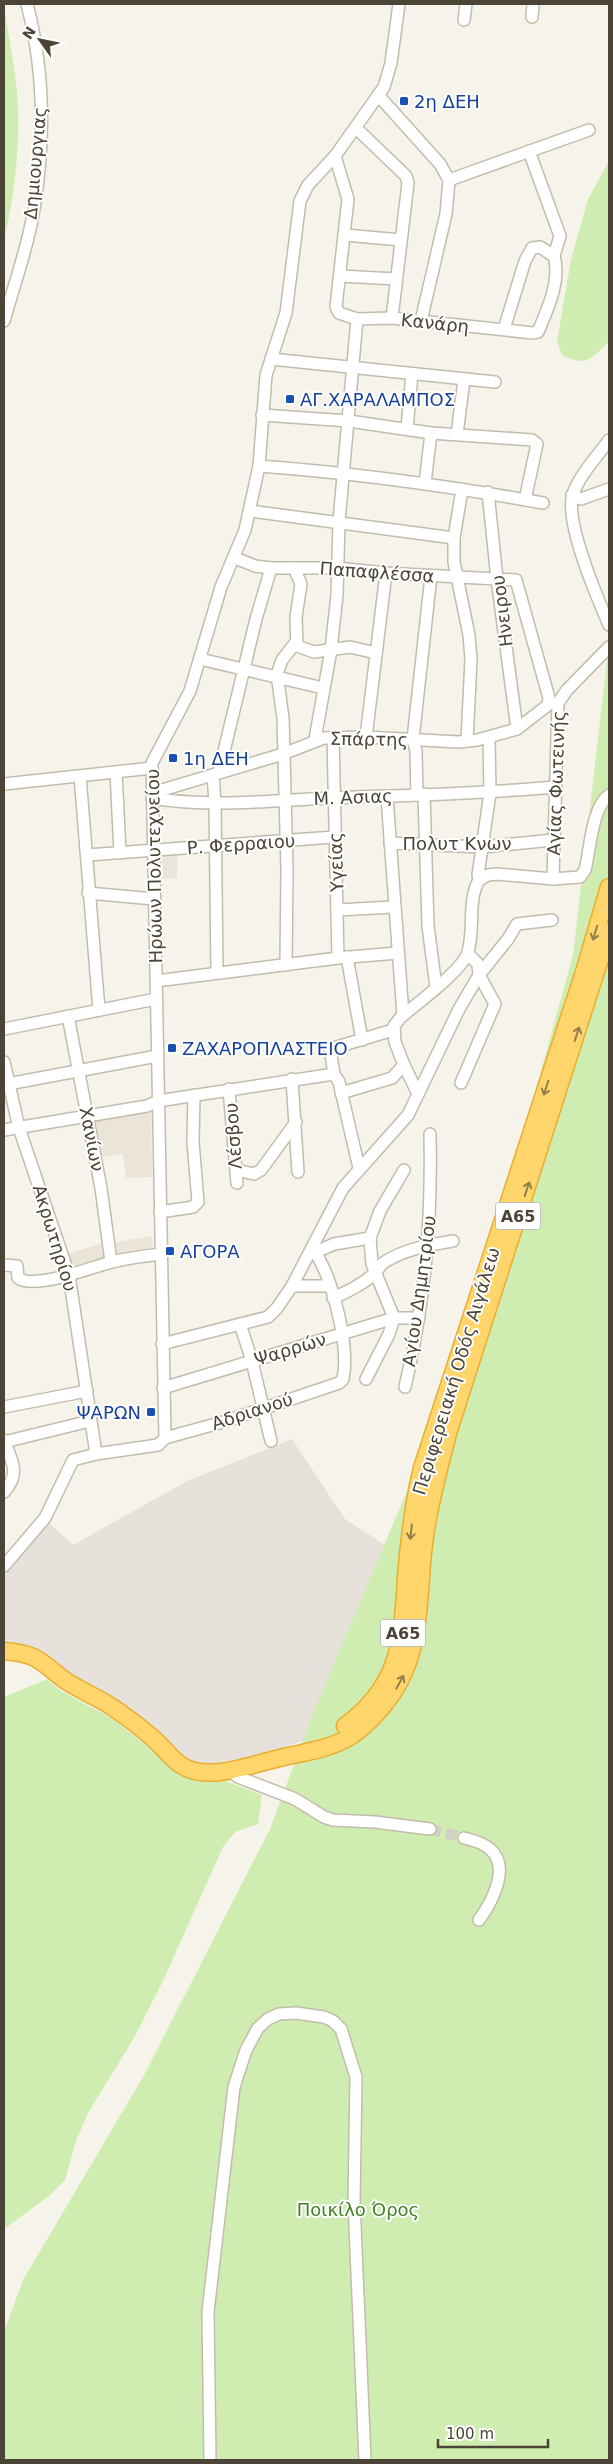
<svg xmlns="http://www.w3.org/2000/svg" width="613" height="2464" viewBox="0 0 613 2464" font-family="'DejaVu Sans',sans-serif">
	<rect width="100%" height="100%" fill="#f6f3ea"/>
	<!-- residential -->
	<g fill="#eae5d8">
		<polygon points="177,854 177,878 156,879 156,855"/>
		<polygon points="151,1109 152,1177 126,1178 123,1154 98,1158 91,1120"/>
		<polygon points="152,1236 153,1253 113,1258 111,1243"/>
		<polygon points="103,1243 106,1261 71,1270 67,1254"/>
	</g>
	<!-- industrial -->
	<polygon fill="#e6e2db" points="292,1439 345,1519 399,1554 322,1734 261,1755 197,1766 146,1725 4,1648 4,1575 20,1558 47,1521 73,1545 187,1481"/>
	<!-- green -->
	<g fill="#cfedb1">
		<path d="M4,5C8,34 14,63 17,92C21,141 15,193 4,241Z"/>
		<path d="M609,161V341C592,358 587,368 562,355L557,341L571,260L588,199Z"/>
		<polygon points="609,643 609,2460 4,2460 4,2332 23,2280 143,2077 270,1829 314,1711 459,1368 573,955"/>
		<polygon points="47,1679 61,1691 111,1718 184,1775 195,1779 218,1778 262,1795 258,1824 235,1832 223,1847 162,1983 134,2038 88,2113 76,2141 65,2180 49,2196 4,2229 4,1697"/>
	</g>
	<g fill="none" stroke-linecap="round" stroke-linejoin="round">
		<!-- minor-tunnel -->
		<polyline stroke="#d4d0c6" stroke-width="11" stroke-dasharray="11 5.5" stroke-linecap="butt" points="430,1829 464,1838"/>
		<!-- minor casing -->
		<g stroke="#c3bcac" stroke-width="14">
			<g id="minor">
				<polyline points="532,17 533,4"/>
				<polyline points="464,20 466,4"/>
				<polyline points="378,95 440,164 449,180 589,130"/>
				<polyline points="356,128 406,176 408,183 392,318"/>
				<polyline points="529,151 560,236 554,256"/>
				<path d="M335,156L348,199L336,307L339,313L357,319L392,318L533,333L538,332C548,308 561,281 554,256L540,247L532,248L525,261L504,329"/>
				<polyline points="345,235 401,240"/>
				<polyline points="340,276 396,279"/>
				<path d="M4,321C15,282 29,243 35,203C45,137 44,69 27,4"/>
				<polyline points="421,321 446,214 449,180"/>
				<polyline points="271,359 495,382"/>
				<polyline points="262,415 349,421 431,433 532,440 537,444 525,500"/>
				<polyline points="407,428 412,374"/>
				<polyline points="457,434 464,380"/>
				<path d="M609,440C597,457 580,474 573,494C564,521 597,597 609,625"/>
				<path d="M259,466C355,473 449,486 543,503"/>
				<polyline points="425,483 431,433"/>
				<polyline points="462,489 454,538 454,562 469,635 471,659 467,741"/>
				<polyline points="488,492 497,579 517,729"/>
				<polyline points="572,495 581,499 609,489"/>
				<polyline points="250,511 454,538"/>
				<polyline points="294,568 301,584 296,617 297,646 314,652 350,647 376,653"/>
				<polyline points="200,659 323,688"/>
				<polyline points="333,737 338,958"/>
				<polyline points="366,737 386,573"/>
				<polyline points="315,739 331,650 337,595 339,521 357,319"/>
				<polyline points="116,772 120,853"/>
				<polyline points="219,772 256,619 271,568"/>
				<polyline points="213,775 215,802 217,973"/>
				<polyline points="80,776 99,1010"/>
				<polyline points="4,784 152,768"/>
				<polyline points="152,793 283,754 324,738 366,737 459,742 477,740 517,729 548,705 549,698 516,580 386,573 337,568 271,568 255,566 235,558"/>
				<polyline points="424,794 428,926 436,987"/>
				<polyline points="417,795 416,751 413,739 431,576"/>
				<polyline points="387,797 403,1015"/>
				<path d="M152,798C212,808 274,800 334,798C408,795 481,794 554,787"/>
				<polyline points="390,843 482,847 553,840"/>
				<polyline points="87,855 334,837"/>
				<polyline points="553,879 558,703 567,690 609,647"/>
				<path d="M479,880L488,875L497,874L553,879L580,877L585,870C590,850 592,807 609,795"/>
				<polyline points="88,893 154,899"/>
				<polyline points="337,910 393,907"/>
				<polyline points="347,957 362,1040"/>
				<polyline points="286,965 287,869 283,718 277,674 282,660 296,642"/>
				<polyline points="156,981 338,958 397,953"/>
				<polyline points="68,1016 101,1188 111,1262"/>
				<polyline points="4,1029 156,999"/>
				<polyline points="4,1062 19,1128 69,1275 96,1454"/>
				<polyline points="404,1065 418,1094"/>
				<polyline points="334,1074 330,1049 393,1030"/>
				<polyline points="292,1079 298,1172"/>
				<polyline points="461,1083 495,1004 479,975 478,964 468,954"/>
				<polyline points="8,1084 157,1056"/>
				<polyline points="229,1089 237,1183"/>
				<path d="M341,1093L392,1078L404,1065L395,1042L394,1026L400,1018C416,1004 463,970 468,952C475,928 467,901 479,880L478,875L490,793L489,738"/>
				<polyline points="4,1130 147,1106 158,1101 334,1074 339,1082 359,1168"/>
				<polyline points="236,1170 254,1174 261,1170 296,1122"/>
				<polyline points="160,1212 193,1207 198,1202 193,1142 194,1095"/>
				<polyline points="316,1252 334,1244 370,1238"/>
				<path d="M4,1265L17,1266L18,1278C36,1290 91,1267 112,1262C128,1258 145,1256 161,1254"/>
				<polyline points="292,1286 330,1286"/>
				<path d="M333,1298C347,1292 365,1283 376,1272C378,1269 380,1266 383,1263C404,1249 429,1245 453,1241"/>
				<polyline points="240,1324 252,1361 271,1441"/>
				<polyline points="162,1344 268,1317 277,1308 292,1286 343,1188 408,1115 459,1009 479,975 508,939 517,924 552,920"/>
				<polyline points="366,1379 389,1334 394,1318 372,1264 370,1238 380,1211 404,1170"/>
				<path d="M405,1387C425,1301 432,1222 430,1134"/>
				<polyline points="163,1388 394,1318 419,1318"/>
				<polyline points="4,1407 87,1391"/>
				<path d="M165,1438L223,1422L339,1383L343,1379C350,1346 332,1274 312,1248"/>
				<path d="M4,1440C12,1462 21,1473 4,1492"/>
				<polyline points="4,1442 90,1421"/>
				<polyline points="4,1566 45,1518 73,1460 96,1454 158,1445 165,1438 152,763 190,691 221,587 245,530 259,466 266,375 286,313 300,201 308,185 335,156 384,87 391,63 399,4"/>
				<polyline points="229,1770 238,1777 295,1799 324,1817 333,1820 375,1822 430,1829"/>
				<path d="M464,1838C473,1840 483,1843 490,1849C511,1867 492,1902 479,1920"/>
				<polyline points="210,2460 208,2312 234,2087 246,2050 258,2028 268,2019 279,2014 296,2013 324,2017 333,2021 341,2029 356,2077 354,2202 365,2460"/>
			</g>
		</g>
		<!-- highway casing -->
		<g stroke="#e9ae31" stroke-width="19">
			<g id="highway">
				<path d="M4,1651C39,1654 39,1661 66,1681C83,1692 102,1699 118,1711C132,1721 147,1732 159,1744C166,1751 173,1760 181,1765C206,1782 246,1766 272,1760C298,1753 324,1751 348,1738C362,1730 374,1717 384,1705C426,1653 416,1597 425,1536C430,1500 440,1465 449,1430L609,931"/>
				<path d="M345,1726C401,1685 402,1641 406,1577C409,1541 413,1503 422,1468L584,972L609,887"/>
			</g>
		</g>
		<!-- minor -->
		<use href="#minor" stroke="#fff" stroke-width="11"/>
		<!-- highway -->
		<use href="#highway" stroke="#ffd56c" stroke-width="16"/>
	</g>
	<!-- one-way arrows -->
	<defs><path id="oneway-shaft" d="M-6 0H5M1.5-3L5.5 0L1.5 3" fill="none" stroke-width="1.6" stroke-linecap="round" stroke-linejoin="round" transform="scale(1.25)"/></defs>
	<g stroke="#937e4c">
		<use href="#oneway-shaft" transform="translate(595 933) rotate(107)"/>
		<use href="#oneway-shaft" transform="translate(577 1034) rotate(-72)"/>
		<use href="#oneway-shaft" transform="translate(546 1088) rotate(108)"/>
		<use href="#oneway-shaft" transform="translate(527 1189) rotate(-72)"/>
		<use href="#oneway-shaft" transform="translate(411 1532) rotate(97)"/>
		<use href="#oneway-shaft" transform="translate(400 1682) rotate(-61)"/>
	</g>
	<!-- markers -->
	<g fill="#1a4fb4" stroke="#fff" stroke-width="2">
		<rect x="399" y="96" width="10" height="10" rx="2.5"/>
		<rect x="285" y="394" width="10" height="10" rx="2.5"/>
		<rect x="168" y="753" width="10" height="10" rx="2.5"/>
		<rect x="167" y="1043" width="10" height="10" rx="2.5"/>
		<rect x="165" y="1246" width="10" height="10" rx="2.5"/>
		<rect x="146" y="1407" width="10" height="10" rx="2.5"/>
	</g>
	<g text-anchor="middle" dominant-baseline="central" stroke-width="4" stroke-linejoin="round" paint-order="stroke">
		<!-- shield labels -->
		<g fill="#fff" stroke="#817c73" stroke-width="1">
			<rect x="495.5" y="1202.5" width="45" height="27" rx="4"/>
			<rect x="380.5" y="1619.5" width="45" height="27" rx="4"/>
		</g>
		<g font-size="16" font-weight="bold" fill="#4b4437">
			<text x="518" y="1216">Α65</text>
			<text x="403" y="1633">Α65</text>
		</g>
		<!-- transit labels -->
		<g font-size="18" fill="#164399" stroke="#fff" text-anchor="start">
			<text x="414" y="101">2η ΔΕΗ</text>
			<text x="300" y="399">ΑΓ.ΧΑΡΑΛΑΜΠΟΣ</text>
			<text x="183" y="758">1η ΔΕΗ</text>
			<text x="182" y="1048">ΖΑΧΑΡΟΠΛΑΣΤΕΙΟ</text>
			<text x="180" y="1251">ΑΓΟΡΑ</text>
			<text x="141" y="1412" text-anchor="end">ΨΑΡΩΝ</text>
		</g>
		<!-- street labels -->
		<g font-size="18" fill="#4b4437" stroke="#fff">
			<text transform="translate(35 163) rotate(-85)">Δημιουργιας</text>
			<text transform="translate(435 323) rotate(6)">Κανάρη</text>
			<text transform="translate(377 572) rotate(4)">Παπαφλέσσα</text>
			<text transform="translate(502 611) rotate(-97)">Ηνειρου</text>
			<text transform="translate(369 739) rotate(1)">Σπάρτης</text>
			<text transform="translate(556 783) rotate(-88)">Αγίας Φωτεινής</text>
			<text transform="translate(353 797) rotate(-2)">Μ. Ασιας</text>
			<text x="457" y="843">Πολυτ Κνων</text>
			<text transform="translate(241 844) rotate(-4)">Ρ. Φερραιου</text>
			<text transform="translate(336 862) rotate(-92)">Υγείας</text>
			<text transform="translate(154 866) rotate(-91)">Ηρώων Πολυτεχνείου</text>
			<text transform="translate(233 1136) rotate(-94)">Λέσβου</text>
			<text transform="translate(92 1139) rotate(79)">Χανίων</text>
			<text transform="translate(55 1238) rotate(73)">Ακρωτηρίου</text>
			<text transform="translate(419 1291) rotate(-82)">Αγίου Δημητρίου</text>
			<text transform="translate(290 1349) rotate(-17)">Ψαρρών</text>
			<text transform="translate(456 1371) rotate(-73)">Περιφερειακή Οδός Αιγάλεω</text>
			<text transform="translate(252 1411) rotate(-18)">Αδριανού</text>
		</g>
		<!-- park labels -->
		<g font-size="18" fill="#448225" stroke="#fff">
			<text x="358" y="2209">Ποικίλο Όρος</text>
		</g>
	</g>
	<!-- border -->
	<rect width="613" height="2464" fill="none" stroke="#4b4437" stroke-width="10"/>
	<!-- north arrow -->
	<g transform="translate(40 40) rotate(303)" stroke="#ffffff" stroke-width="4" paint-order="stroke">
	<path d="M0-4L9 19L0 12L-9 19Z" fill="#4b4437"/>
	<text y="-8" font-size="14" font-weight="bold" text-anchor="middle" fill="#4b4437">N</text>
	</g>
	<!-- scale -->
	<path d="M438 2439v8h110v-8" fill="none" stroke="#4b4437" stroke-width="2.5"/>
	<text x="446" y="2439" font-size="15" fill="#4b4437" stroke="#ffffff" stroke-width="4" paint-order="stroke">100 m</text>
</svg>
